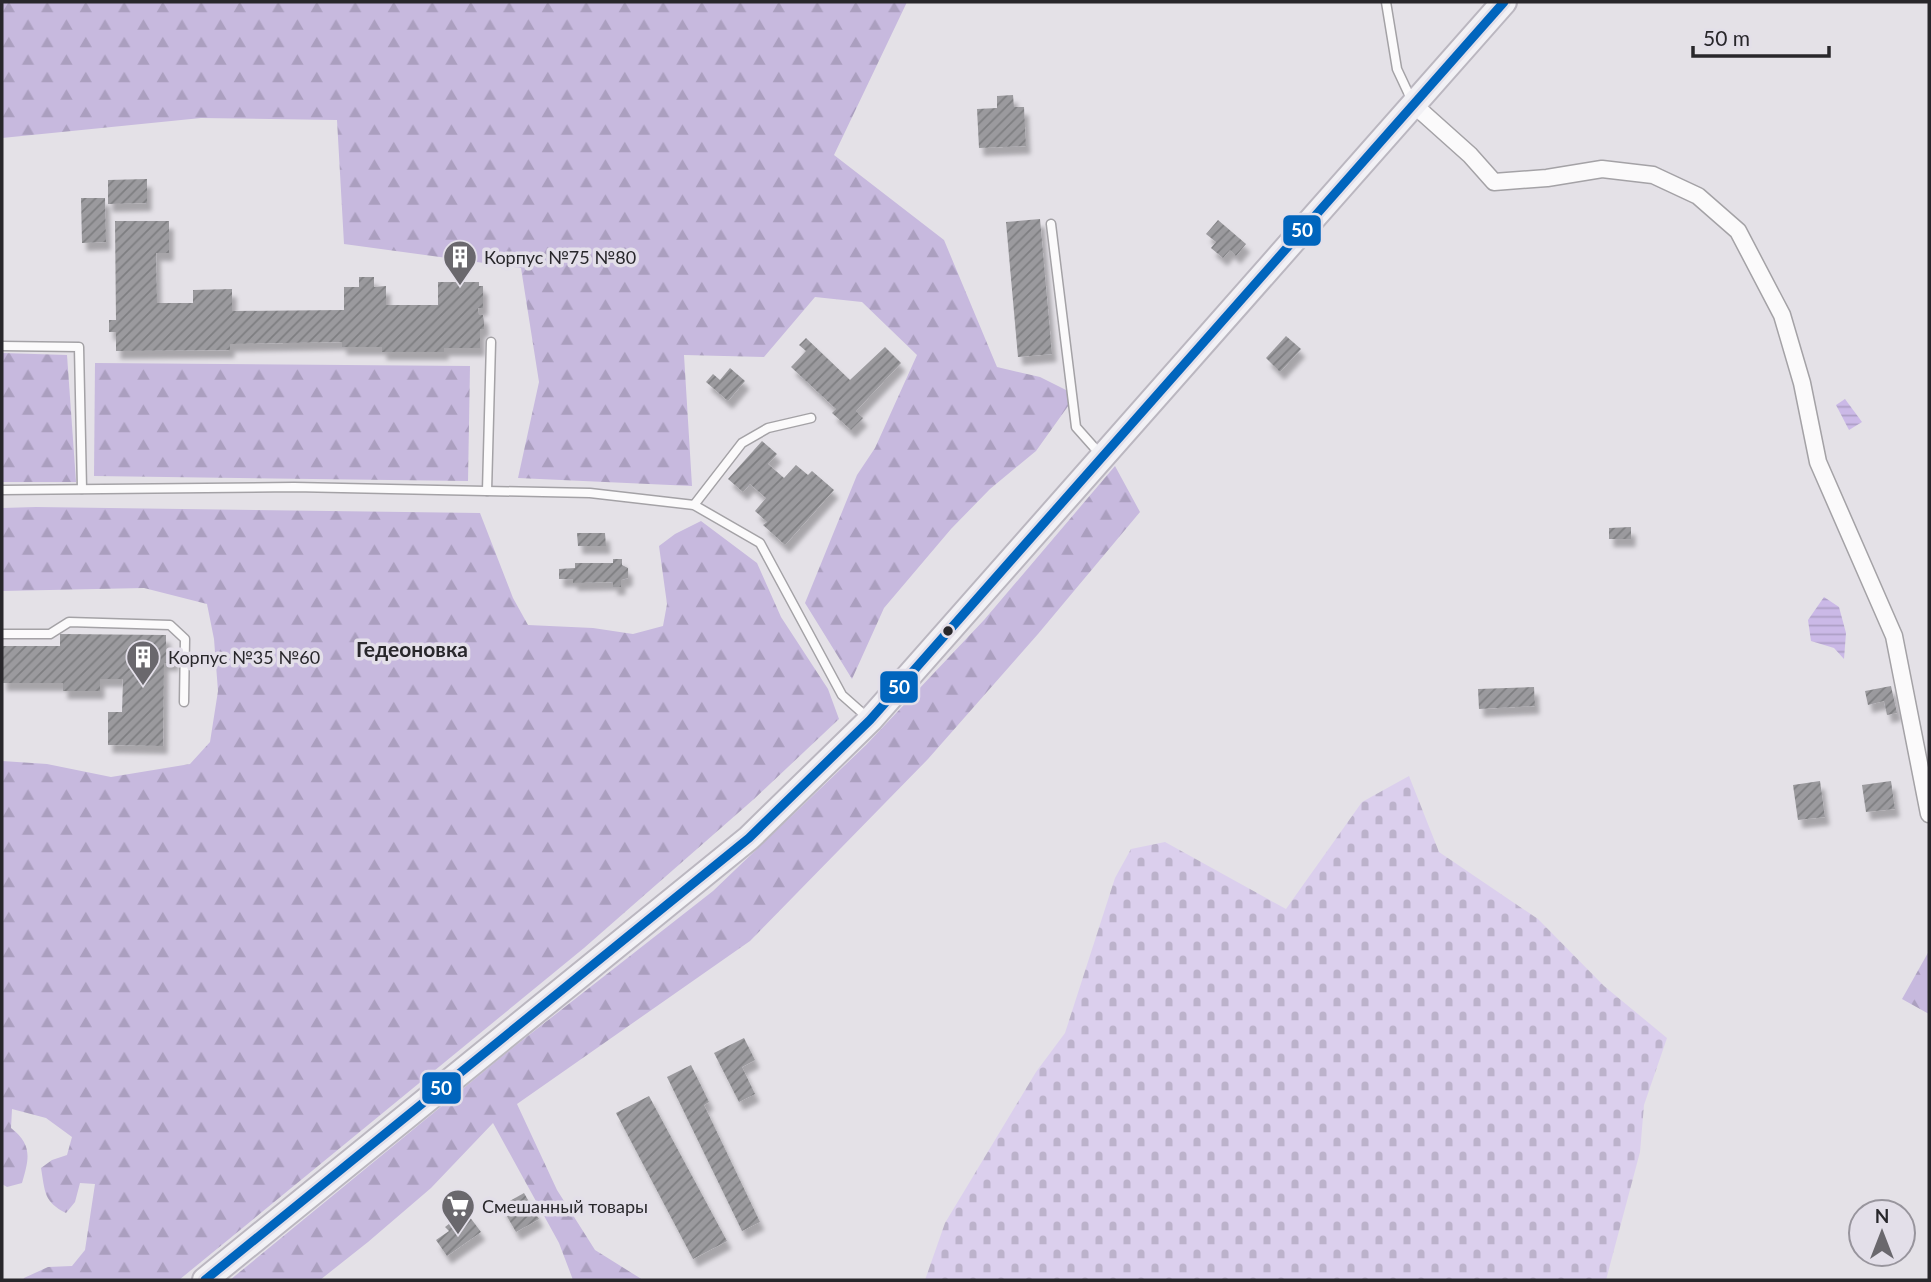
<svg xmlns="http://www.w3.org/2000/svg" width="1931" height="1282" viewBox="0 0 1931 1282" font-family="Lato,sans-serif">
	<defs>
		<pattern id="forest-firs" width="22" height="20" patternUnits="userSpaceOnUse" patternTransform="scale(1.75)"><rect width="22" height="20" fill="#c7b9de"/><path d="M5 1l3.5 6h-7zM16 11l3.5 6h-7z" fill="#ab9fbf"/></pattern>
		<pattern id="cemetery-stones" width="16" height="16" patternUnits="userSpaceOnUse" patternTransform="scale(1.75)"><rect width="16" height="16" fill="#dbcfed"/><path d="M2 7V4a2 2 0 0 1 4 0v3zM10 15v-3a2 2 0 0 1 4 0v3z" fill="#bcb2cb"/></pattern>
		<pattern id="water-rules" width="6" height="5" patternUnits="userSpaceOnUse" patternTransform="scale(1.75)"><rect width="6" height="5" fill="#cbb9e7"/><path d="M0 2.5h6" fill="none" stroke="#ae9fc6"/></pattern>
		<pattern id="building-hatch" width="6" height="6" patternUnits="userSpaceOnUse" patternTransform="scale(1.75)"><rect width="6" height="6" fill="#9b9a9e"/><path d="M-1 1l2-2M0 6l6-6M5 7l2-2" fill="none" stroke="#7e7e81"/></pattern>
		<filter id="shadow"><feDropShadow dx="4.5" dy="8" stdDeviation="2" flood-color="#0004"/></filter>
	</defs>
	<rect width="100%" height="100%" fill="#e4e1e7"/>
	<!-- forest -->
	<g fill="url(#forest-firs)">
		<polygon points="2,2 907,2 834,155 944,240 997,367 1040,377 1076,395 1036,451 990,489 951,529 884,608 852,679 805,603 857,475 875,448 917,355 862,302 815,297 764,357 684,355 692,486 518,478 539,382 521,268 344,244 337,120 201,118 2,138"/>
		<polygon points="2,353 67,355 76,482 2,482"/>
		<polygon points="95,363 470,366 468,481 94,476"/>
		<polygon points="1115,466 1140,512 1038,634 928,759 750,941 517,1104 557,1190 595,1250 643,1280 573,1280 559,1243 493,1123 431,1188 368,1242 320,1280 230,1280 515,1046 713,891 866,745 984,620"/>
		<path d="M36,507L480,513L513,598L528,625L593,628L633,634L663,626L667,604L659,546L675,534L701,521L757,563L781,617L828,689L839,719L754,799L584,948L179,1280H23L24,1278L48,1267L72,1266L85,1250L95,1184L80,1183L75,1202L66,1213C44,1202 45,1192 41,1168L52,1160L67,1155L72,1137L46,1118L12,1109L11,1128C33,1145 29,1159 22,1183L7,1187L2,1184V761L47,764L111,777L190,764L210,742L218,691L214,639L207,604L144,588L2,591V508Z"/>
		<polygon points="1929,951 1929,1014 1902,999"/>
	</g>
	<!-- cemetery -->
	<polygon fill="url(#cemetery-stones)" points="1409,776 1439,852 1538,919 1604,986 1667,1038 1644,1105 1640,1152 1606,1280 925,1280 945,1223 1036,1072 1065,1033 1115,878 1131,849 1165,842 1286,909 1362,802"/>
	<!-- water -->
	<g fill="url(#water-rules)">
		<polygon points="1845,399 1862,422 1849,430 1836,405"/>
		<polygon points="1824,597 1839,607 1846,633 1844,659 1834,648 1811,641 1808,620"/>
	</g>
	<!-- building -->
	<g fill="url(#building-hatch)" filter="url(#shadow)">
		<polygon points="1013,95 1014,107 1024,107 1026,146 979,148 977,109 997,108 997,96"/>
		<polygon points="147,179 147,203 108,204 108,180"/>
		<polygon points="81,198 105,198 106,242 82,243"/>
		<polygon points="1040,219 1052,354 1018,357 1006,222"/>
		<polygon points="1218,220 1246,244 1236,256 1230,250 1223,258 1211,248 1216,242 1206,234"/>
		<polygon points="115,221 169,221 169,253 156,253 157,303 193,303 193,290 232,289 232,311 344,310 344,287 359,287 359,277 374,277 374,287 386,286 386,305 438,305 438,282 479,282 479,286 483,286 483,308 478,308 479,315 483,315 484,322 484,329 480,329 480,348 444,348 444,352 382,352 382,347 342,347 342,342 230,344 230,350 116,351 116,332 109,332 109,320 116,320"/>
		<polygon points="1286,336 1301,349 1280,372 1266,358"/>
		<polygon points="806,338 850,380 885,347 901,363 856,411 863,418 851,430 832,413 836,409 791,367 806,351 799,345"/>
		<polygon points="730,368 745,381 728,401 706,382 713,374 720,380"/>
		<polygon points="762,441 777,454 768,464 784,478 796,465 808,475 812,471 834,490 785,545 763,525 767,522 755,511 766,498 750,484 743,492 728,479"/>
		<polygon points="1631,527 1631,539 1609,539 1609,528"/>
		<polygon points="577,533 605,533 606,546 578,546"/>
		<polygon points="613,559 622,559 622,565 628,568 628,578 621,580 621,587 613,587 613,582 573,583 573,579 559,579 559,569 575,568 575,563 613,563"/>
		<polygon points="60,634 166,635 166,651 174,651 174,663 164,663 163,746 108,745 108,712 122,712 123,679 100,679 100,691 63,691 63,683 2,683 2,646 60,646"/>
		<polygon points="1891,686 1897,713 1887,715 1884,701 1868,705 1865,691"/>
		<polygon points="1534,687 1535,706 1479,709 1478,689"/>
		<polygon points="1820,781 1825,817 1798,820 1793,785"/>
		<polygon points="1891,781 1895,809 1866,812 1862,785"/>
		<polygon points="744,1038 755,1060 742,1067 755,1094 739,1102 714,1053"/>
		<polygon points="691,1065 709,1102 704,1105 760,1222 742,1231 667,1077"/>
		<polygon points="649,1096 727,1241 693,1259 616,1113"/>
		<polygon points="524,1193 539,1219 516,1232 501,1206"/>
		<polygon points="469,1216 481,1232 447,1256 436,1240 449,1231 445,1227 454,1220 457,1225"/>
	</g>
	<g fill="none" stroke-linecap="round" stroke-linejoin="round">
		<!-- lane casing -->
		<g stroke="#a4a2a6" stroke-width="11">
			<g id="lane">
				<polyline points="1386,2 1397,69 1412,101"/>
				<polyline points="1051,224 1076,427 1100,454"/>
				<polyline points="2,346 79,347 82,489"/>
				<polyline points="2,490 294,487 590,493 694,505 760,543 842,695 868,718"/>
				<polyline points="487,491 491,342"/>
				<polyline points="694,505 742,443 768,428 811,418"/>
				<polyline points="2,634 50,634 69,622 170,625 185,639 184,702"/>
			</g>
		</g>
		<!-- street casing -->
		<g stroke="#a4a2a6" stroke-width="19">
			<polyline id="street" points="1413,104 1470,155 1494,182 1547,178 1602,169 1653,175 1698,196 1738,231 1782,315 1802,383 1818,462 1894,636 1929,814"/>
		</g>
		<!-- primary casing -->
		<g stroke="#bbb7c0" stroke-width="28">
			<polyline id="primary" points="205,1280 749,838 870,720 1504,2"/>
		</g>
		<!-- lane -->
		<use href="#lane" stroke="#fbfafb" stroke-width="8"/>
		<!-- street -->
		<use href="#street" stroke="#fbfafb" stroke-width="16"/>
		<!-- primary -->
		<use href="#primary" stroke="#f2f1f5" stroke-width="24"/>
		<!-- bus-1 casing -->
		<g stroke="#e3dfe9" stroke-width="14">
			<polyline id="bus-1" points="205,1280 749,838 870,720 1504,2"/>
		</g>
		<!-- bus-1 -->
		<use href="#bus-1" stroke="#0065bd" stroke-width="9"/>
	</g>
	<!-- icons -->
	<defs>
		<g id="building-pin" transform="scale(1.75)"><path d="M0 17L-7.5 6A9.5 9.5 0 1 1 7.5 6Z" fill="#6a686d" stroke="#e3dfe9"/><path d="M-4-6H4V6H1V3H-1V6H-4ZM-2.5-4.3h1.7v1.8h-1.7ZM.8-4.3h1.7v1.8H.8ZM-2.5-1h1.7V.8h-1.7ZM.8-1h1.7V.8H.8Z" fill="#fff"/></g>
		<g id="supermarket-pin" transform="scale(1.75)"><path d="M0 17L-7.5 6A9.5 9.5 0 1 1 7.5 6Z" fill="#6a686d" stroke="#e3dfe9"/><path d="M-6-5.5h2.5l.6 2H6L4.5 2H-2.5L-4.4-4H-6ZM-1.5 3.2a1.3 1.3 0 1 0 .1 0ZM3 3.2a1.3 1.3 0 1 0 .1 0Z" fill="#fff"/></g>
	</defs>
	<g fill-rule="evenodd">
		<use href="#building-pin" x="460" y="257"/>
		<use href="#building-pin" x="143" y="657"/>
		<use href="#supermarket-pin" x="458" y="1206"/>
	</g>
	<!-- markers -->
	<circle fill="#28272b" stroke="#e3dfe9" stroke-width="2.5" cx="948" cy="631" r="6"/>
	<g text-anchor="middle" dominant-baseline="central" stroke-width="7" stroke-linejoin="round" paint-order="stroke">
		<!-- poi labels -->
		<g font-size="18" fill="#28272b" stroke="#e3dfe9" text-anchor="start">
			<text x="484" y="257">Корпус №75 №80</text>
			<text x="168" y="657">Корпус №35 №60</text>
			<text x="482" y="1206">Смешанный товары</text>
		</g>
		<!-- quarter labels -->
		<g font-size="21" font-weight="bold" fill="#28272b" stroke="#e3dfe9">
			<text x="412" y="648">Гедеоновка</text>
		</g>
	</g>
	<g stroke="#e3dfe9" stroke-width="2.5">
		<rect x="1282" y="214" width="40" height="33" rx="7" fill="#0065bd"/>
		<rect x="879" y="670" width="40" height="34" rx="7" fill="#0065bd"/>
		<rect x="421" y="1071" width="41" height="34" rx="7" fill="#0065bd"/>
	</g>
	<g font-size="19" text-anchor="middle" font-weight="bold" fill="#fff">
		<text x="1302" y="237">50</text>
		<text x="899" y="694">50</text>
		<text x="441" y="1095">50</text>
	</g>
	<!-- border -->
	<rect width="1931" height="1282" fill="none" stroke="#28272b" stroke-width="7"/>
	<!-- north arrow -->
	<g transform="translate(1882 1233)"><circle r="33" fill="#e3dfe9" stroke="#98959d" stroke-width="2"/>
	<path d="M0-5L12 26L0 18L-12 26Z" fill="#6a686d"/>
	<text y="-10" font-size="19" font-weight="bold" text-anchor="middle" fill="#28272b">N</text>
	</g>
	<!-- scale -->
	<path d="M1693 46v10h136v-10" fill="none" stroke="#28272b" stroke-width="3.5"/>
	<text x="1703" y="46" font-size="21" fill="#28272b" stroke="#e3dfe9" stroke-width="5" paint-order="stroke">50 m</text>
</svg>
